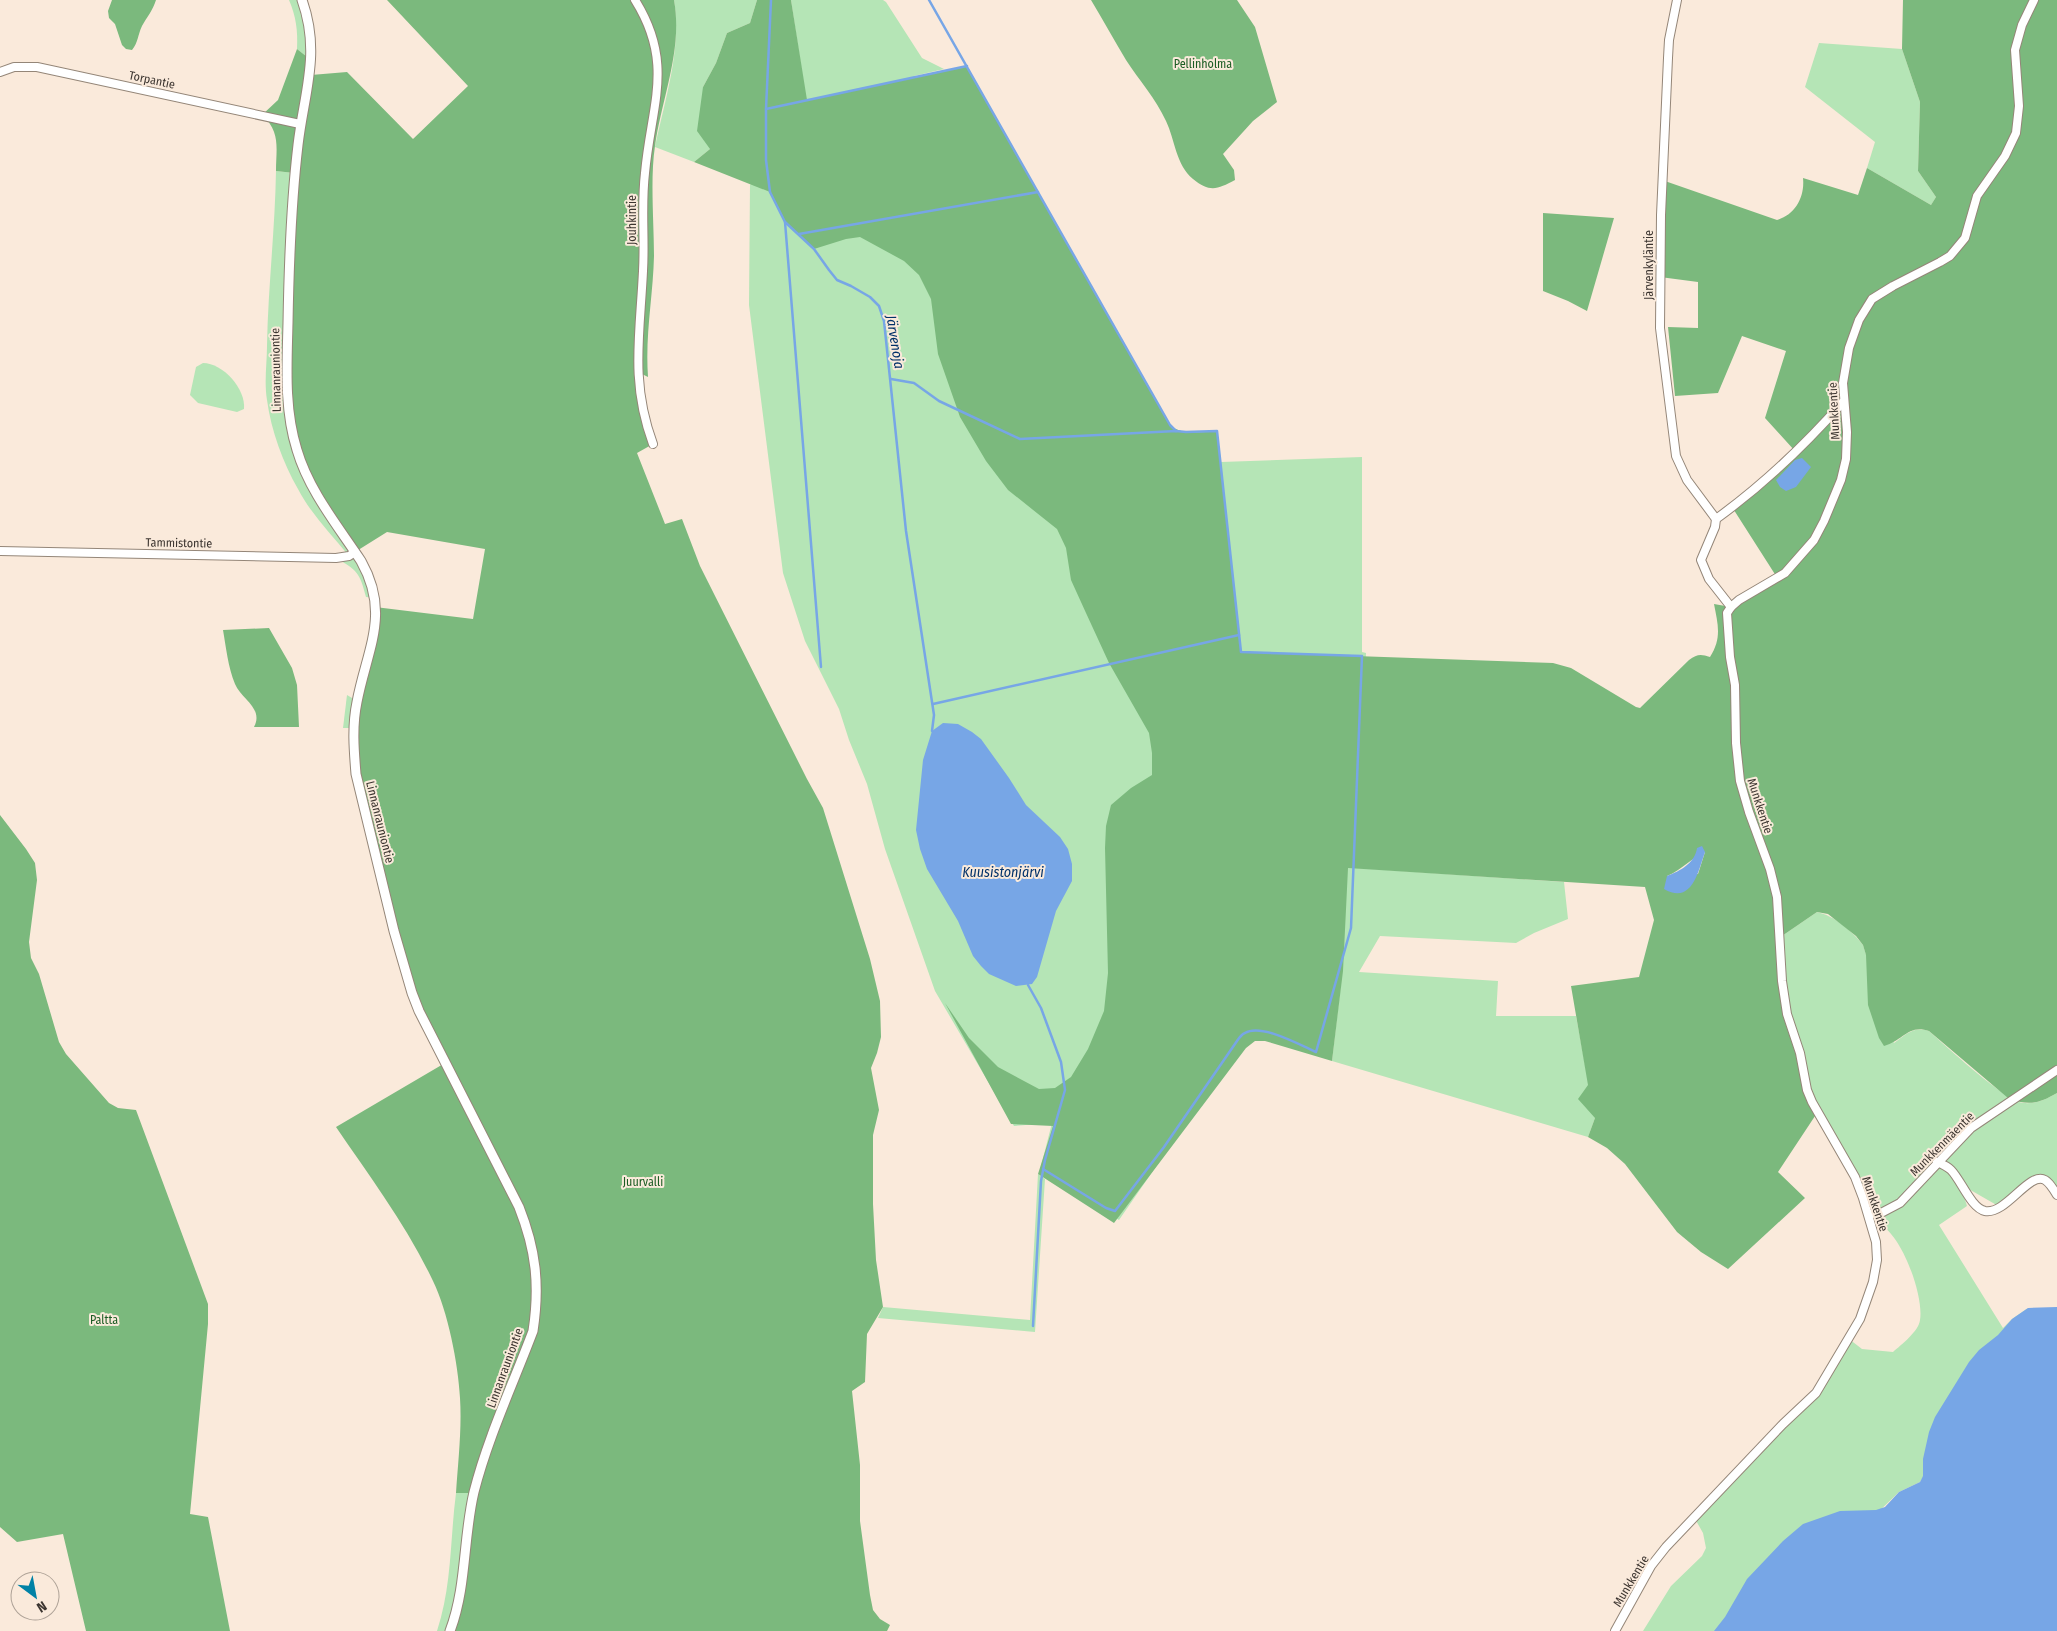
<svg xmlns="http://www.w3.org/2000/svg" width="2057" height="1631" viewBox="0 0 2057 1631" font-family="'Fira Sans Condensed',sans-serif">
	<rect width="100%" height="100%" fill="#faeadb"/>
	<!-- green -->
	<g fill="#b5e5b6">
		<path d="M289,0H302L311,60L297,49C298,31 296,16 289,0Z"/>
		<path d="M674,0H757L750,23L727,33L716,63L703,87L710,149L694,162L655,147C665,99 682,49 674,0Z"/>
		<path d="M791,0H883L886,2L922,58L944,69L914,76L1112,322L1170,425C1182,436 1201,432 1217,431L1221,462L1362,457V652L1366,653L1358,868L1564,882L1568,919L1534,933L1516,943L1380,936L1359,972L1498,981L1496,1016H1576L1595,1118L1588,1137L1332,1061L1341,983L1252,1028L1119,1220L1040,1170L1052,1123L1014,1126L935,991L885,849L867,784L849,740L839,709L805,641L783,573L749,305L750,185L806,99Z"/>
		<polygon points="1819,43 1902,49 1920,102 1918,171 1936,197 1931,205 1867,168 1875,142 1805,87"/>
		<path d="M276,171L294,173L355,552L375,598L366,597C360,573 357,570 336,558L349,556C331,534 311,514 298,489C283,463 271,430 267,400C264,382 267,363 267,346C268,288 275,230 276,171Z"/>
		<path d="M203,363C223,363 246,389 244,409L237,412L198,403L190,395L196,367Z"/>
		<polygon points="347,695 357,701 353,728 343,728"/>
		<path d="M1817,912C1835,916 1852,931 1863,945L1894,1043C1906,1034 1914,1026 1929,1031C1946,1046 2006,1102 2024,1103C2036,1104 2047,1099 2057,1093V1192L2043,1179L2000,1207L1960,1184L1967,1206L1939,1225L2003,1328L2012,1319L2028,1308L1920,1482L1899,1492L1754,1631H1643L1671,1586L1702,1556L1706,1548L1703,1533L1694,1517L1804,1405L1849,1339L1862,1349L1893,1352C1901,1345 1919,1331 1920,1320C1924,1297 1903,1238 1882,1226C1879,1224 1874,1223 1871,1222L1863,1198L1812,1102L1788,1014L1779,938Z"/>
		<polygon points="1038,1174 1045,1179 1035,1332 878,1318 883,1307 1030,1320"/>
		<path d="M456,1493H474L450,1631H437C452,1586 450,1539 456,1493Z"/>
	</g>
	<!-- forest -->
	<g fill="#7bb97d" fill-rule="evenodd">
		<path d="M112,0H156C153,10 147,17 142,26C138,34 138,43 132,50L126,49L122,45L115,24L109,18L108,11Z"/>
		<path d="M387,0H674C683,50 662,97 655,146C650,179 654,222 654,256C653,297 645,334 648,377L638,372L653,444L637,453L665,524L682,519L700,566L807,779L823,808L870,959L880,1001L881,1037L877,1053L871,1068L879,1110L873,1135V1204L876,1260L883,1307L867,1334L865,1382L852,1391L860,1465V1521L870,1595L873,1610L880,1619L890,1625L887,1631H450L474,1493H456C458,1462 462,1429 460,1398C458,1363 448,1312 433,1281C407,1226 370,1177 336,1127L445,1063L419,1011L356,774L353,728L375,607L473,619L485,549L387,532L355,552L322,503L290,426L294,173L276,171C276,148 281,132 262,115L278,100L297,49L311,60V75L347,72L413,139L468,86Z"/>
		<path d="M757,0H791L807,100L967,66L1170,425C1182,436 1201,432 1217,431L1241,652L1553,663L1571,668L1636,707L1640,708L1689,660C1697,654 1701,654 1710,657C1722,638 1718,625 1714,604L1731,607L1778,579L1732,507L1795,451L1765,418L1786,351L1742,336L1718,393L1675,396L1668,327L1698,328V282L1660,277L1662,180L1777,220C1795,215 1805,197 1803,178L1858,195L1867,168L1931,205L1936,197L1918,171L1920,102L1902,49L1903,0H2057V1093C2038,1104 2028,1106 2008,1098L1929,1031C1908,1024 1903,1041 1884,1046L1879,1038L1868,1005L1866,955L1863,945L1856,936L1828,914L1817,912L1779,938L1784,997L1817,1113L1778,1172L1805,1198L1728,1269L1701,1252L1677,1232L1625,1164L1607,1148L1588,1137L1595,1118L1578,1099L1588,1085L1571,986L1639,977L1654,920L1645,887L1348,868L1343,971L1332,1061L1265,1041H1255L1246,1048L1114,1223L1038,1174L1053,1126L1011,1124L945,1003L969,1038L998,1067L1039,1089L1055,1088L1071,1077L1088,1049L1104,1011L1108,973L1105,848L1106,826L1111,805L1131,788L1152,775V753L1149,733L1109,663L1086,613L1071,580L1066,548L1057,529L1008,490L986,461L960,417L938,354L931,299L919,275L904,261L860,237L846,239L814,249L785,222L770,192L694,162L710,149L697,131L703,87L716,63L727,33L750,23ZM1705,852L1698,874L1667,876C1682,870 1691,858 1705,852Z"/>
		<path d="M1091,0H1237L1255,27L1277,102L1253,121L1223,154L1234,170L1235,180C1218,189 1210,193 1193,179C1176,165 1175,140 1166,121C1156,99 1139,80 1126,60C1114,40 1103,20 1091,0Z"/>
		<polygon points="1543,213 1614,218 1587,311 1568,301 1543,291"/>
		<path d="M269,628L292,668L297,685L299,727H254C264,708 241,699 235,684C228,667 226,647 223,630Z"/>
		<polygon points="0,815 26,849 35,863 37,880 29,942 31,958 39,974 59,1042 66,1054 109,1103 118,1108 136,1110 208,1304 208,1324 190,1514 208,1517 230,1631 86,1631 63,1534 17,1542 0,1527"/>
	</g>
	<!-- water -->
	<g fill="#77a6e6">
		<polygon points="1802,458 1811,467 1796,487 1786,491 1780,487 1776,480 1795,460"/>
		<polygon points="943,723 958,724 972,732 981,739 1009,778 1026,805 1060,837 1068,849 1072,864 1072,881 1056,911 1037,977 1032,984 1016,986 989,974 981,966 973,956 958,921 927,869 920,849 916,830 923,760 932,731"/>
		<path d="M1702,846L1705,852C1698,872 1692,905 1664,889L1667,876C1680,871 1695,863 1697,848Z"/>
		<polygon points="2057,1307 2057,1631 1714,1631 1725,1617 1747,1579 1783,1541 1803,1524 1840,1511 1876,1510 1885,1507 1899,1492 1920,1482 1923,1476 1923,1459 1929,1432 1935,1417 1969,1362 1979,1350 1998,1335 2012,1319 2028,1308"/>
	</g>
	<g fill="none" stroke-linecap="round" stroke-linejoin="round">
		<!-- stream -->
		<g stroke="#77a6e6" stroke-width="2.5">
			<polyline points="771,0 766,109 766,160 770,192 785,222 814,249 829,270 837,280 851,286 870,297 879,306 884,321 906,531 934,715 932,731"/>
			<polyline points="929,0 1170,425 1176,431"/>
			<polyline points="766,109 967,66"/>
			<polyline points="785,222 821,667"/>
			<polyline points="799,234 1038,192"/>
			<path d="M891,379L914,383L939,401L1020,439L1176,431L1186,432L1217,431L1241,652L1362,656L1351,928L1316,1052C1300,1045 1261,1023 1245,1033C1242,1034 1239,1038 1237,1041L1164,1147L1115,1211L1106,1208L1043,1169"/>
			<polyline points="933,704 1239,635"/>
			<polyline points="1028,985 1041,1008 1061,1062 1065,1090 1045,1160 1041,1181 1033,1326"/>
		</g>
		<!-- minor casing -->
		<g stroke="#948678" stroke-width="10">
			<g id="minor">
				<path d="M635,0C675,64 651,105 645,173C641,206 645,239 643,271C640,335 630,382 653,444"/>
				<polyline points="1677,0 1669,40 1668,58 1661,215 1660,328 1676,456 1687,480 1716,519"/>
				<polyline points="0,72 14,67 37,67 300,124"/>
				<polyline points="0,551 336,558 349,556 355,552"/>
				<path d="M1731,607L1709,579L1701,560L1715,527L1716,519C1763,485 1805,445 1843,402"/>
				<path d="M1937,1162C1942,1164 1947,1166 1951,1170C1961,1180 1971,1208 1985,1211C2006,1215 2029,1171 2045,1180C2050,1183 2054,1190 2057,1195"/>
				<polyline points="1869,1214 1881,1213 1900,1203 1971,1128 2057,1070"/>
				<polyline points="1615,1631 1651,1566 1666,1547 1783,1424 1816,1393 1860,1319 1873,1282 1877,1260 1876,1242 1863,1198 1855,1177 1812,1102 1807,1090 1800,1053 1787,1014 1782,981 1777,897 1770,869 1749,812 1740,781 1736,743 1735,685 1730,657 1727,613 1731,607 1739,600 1785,573 1814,540 1824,521 1841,480 1846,459 1847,432 1843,383 1849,348 1859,320 1872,299 1893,286 1940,262 1950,256 1965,238 1977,196 2005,156 2016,133 2019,106 2015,50 2022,25 2034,0"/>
			</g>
		</g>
		<!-- tertiary casing -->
		<g stroke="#948678" stroke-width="11">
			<path id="tertiary" d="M302,0C321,53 304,93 298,145C291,204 289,263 288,323C287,365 284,409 297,450C309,491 338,526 361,561C391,614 367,649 357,702C352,726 354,750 356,774L394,931L412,993L419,1011L519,1207C536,1250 540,1285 533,1331C513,1384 488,1437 474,1492C463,1538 467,1586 450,1631"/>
		</g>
		<!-- minor -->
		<use href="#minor" stroke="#fff" stroke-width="8"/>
		<!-- tertiary -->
		<use href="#tertiary" stroke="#fff" stroke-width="9"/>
	</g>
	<g text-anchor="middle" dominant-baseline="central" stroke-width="4" stroke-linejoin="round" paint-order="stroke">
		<!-- park labels -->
		<g font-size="12" fill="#1b5c23" stroke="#faeadb">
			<text x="1203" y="64">Pellinholma</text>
			<text x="643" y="1182">Juurvalli</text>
			<text x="104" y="1320">Paltta</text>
		</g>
		<!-- street labels -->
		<g font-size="12" fill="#3c3530" stroke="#faeadb">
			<text transform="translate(152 80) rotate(12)">Torpantie</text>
			<text transform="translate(632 220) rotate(-90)">Jouhkintie</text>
			<text transform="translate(1649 265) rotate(-90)">Järvenkyläntie</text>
			<text transform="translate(276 370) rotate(-91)">Linnanrauniontie</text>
			<text transform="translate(1834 411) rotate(-93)">Munkkentie</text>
			<text transform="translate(179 543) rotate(1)">Tammistontie</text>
			<text transform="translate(1760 806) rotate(72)">Munkkentie</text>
			<text transform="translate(380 822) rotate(76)">Linnanrauniontie</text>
			<text transform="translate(1942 1144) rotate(-45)">Munkkenmäentie</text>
			<text transform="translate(1875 1204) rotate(71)">Munkkentie</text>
			<text transform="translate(505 1368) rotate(-70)">Linnanrauniontie</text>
			<text transform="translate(1631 1581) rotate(-59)">Munkkentie</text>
		</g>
		<!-- water labels -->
		<g font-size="14" font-style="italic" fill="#023169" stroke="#faeadb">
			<text transform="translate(895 342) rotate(81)">Järvenoja</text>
			<text x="1003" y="872">Kuusistonjärvi</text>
		</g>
	</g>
	<!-- north arrow -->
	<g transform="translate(35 1596) rotate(148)"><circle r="24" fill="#faeadb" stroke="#aea297"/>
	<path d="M0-4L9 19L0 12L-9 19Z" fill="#0082a6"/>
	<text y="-8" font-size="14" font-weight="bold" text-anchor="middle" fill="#3c3530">N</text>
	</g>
</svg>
